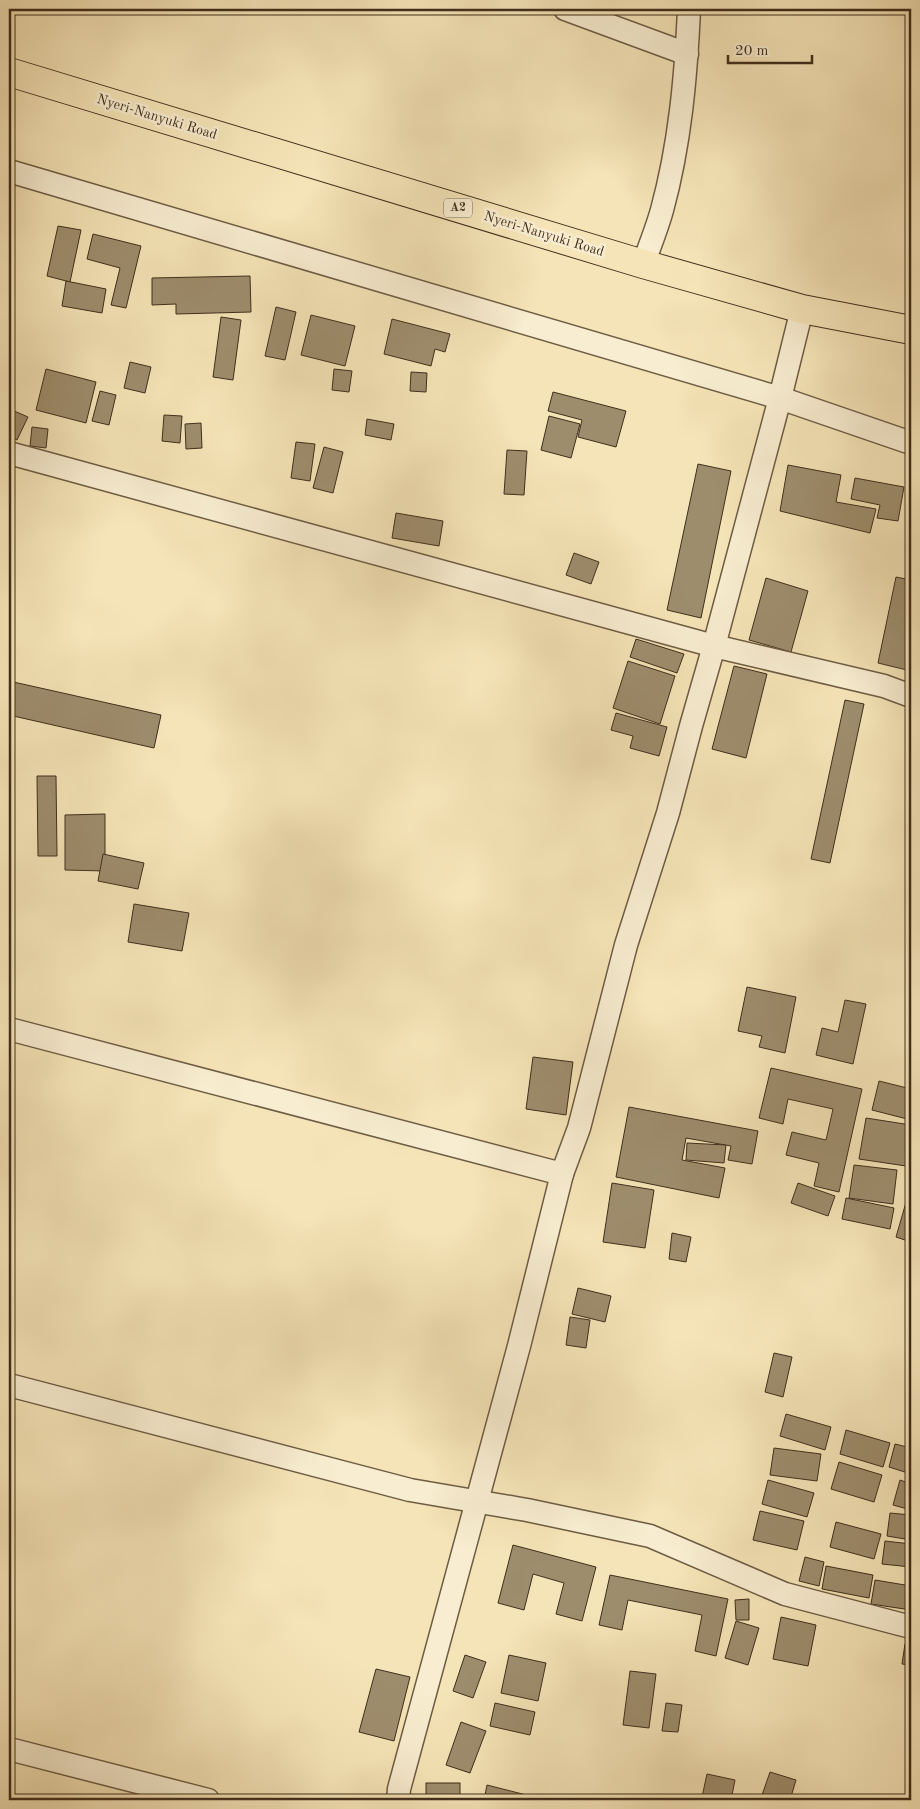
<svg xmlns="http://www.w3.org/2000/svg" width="920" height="1809" viewBox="0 0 920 1809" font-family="'Old Standard TT',serif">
	<rect width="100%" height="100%" fill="#f5e4b7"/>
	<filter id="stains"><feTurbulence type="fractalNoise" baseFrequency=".004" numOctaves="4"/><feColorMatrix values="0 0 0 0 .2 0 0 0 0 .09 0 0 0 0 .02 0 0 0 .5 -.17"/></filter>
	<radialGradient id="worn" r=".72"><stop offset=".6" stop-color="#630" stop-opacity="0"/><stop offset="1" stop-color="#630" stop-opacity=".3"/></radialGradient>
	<!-- building -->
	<g fill="#9e8d6d" stroke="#402e1c">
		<polygon points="58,226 81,230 70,282 47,276"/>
		<polygon points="93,234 141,246 126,308 111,305 120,268 87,259"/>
		<polygon points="250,276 251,312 176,314 176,304 152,305 152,278"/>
		<polygon points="66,281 106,289 102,313 62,306"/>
		<polygon points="276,307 296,312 285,360 265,356"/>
		<polygon points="311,315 355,326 345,366 301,355"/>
		<polygon points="221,317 241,320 233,380 213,377"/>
		<polygon points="392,319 450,334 445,352 435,349 431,366 384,354"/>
		<polygon points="130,362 151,367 145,393 124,388"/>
		<polygon points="46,369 96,382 86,423 36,410"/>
		<polygon points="334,369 352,371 349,392 332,390"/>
		<polygon points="411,372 427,373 426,392 410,391"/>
		<polygon points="100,391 116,395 109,425 92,421"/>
		<polygon points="553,392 626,411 616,447 578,437 582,420 548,411"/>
		<polygon points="12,410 28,417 17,440 9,436 9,419"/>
		<polygon points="164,415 182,416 180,443 162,441"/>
		<polygon points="549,416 580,424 571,458 541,450"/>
		<polygon points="367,419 394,424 391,440 365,435"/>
		<polygon points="201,423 202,448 186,449 185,424"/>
		<polygon points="32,427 48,429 46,448 30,446"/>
		<polygon points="296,442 315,444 310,481 291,478"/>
		<polygon points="324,447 343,452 333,493 313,488"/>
		<polygon points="507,450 527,451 524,495 504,494"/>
		<polygon points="698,464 731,471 701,618 667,610"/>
		<polygon points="788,465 841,475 836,502 876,509 870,533 780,511"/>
		<polygon points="855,478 904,487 898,521 877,518 880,505 851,499"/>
		<polygon points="396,513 443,521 439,546 392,538"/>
		<polygon points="574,553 599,562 591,584 566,575"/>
		<polygon points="896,577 911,580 911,671 878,663"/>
		<polygon points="766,578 808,591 791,652 749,640"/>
		<polygon points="636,639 684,654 677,673 630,657"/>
		<polygon points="628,661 675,676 660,724 613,708"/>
		<polygon points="734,666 767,674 746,758 712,749"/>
		<polygon points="9,681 161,715 154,748 9,715"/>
		<polygon points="845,700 864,704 830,863 811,859"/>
		<polygon points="616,713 667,727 659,756 630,748 633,736 611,730"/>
		<polygon points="37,776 56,776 57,856 38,856"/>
		<polygon points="105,814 105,871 65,870 65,815"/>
		<polygon points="103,854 144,863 138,889 98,881"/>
		<polygon points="134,904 189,913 182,951 128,942"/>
		<polygon points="747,987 796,997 785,1053 759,1047 762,1036 738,1031"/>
		<polygon points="845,1000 866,1004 853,1064 816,1055 822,1028 838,1032"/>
		<polygon points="533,1057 573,1062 566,1115 526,1109"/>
		<polygon points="771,1068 862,1089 839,1192 814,1186 819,1163 786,1155 792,1132 826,1140 833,1109 788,1099 783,1124 759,1118"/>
		<polygon points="879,1081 911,1089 911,1120 872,1110"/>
		<polygon points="629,1107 758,1131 752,1164 728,1160 731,1146 686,1138 682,1160 725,1168 719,1198 616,1177"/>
		<polygon points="866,1118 911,1125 906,1166 859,1159"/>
		<polygon points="687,1143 726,1145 724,1163 686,1160"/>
		<polygon points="854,1165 897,1170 893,1204 849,1198"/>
		<polygon points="612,1183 654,1190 645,1248 603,1242"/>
		<polygon points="798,1183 835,1196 828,1216 791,1203"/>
		<polygon points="911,1185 911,1242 896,1237"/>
		<polygon points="846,1198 894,1208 890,1229 842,1219"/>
		<polygon points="672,1233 691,1237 686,1262 669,1259"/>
		<polygon points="578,1288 611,1296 605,1322 572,1314"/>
		<polygon points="570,1317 590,1320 586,1348 566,1345"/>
		<polygon points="774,1353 792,1357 783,1397 765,1392"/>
		<polygon points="786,1414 831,1427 825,1450 780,1436"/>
		<polygon points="846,1430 890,1443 883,1467 840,1454"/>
		<polygon points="895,1444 911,1448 911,1474 889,1467"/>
		<polygon points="774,1448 821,1454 817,1481 770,1475"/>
		<polygon points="839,1462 882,1475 874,1502 831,1489"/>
		<polygon points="768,1480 814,1493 807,1517 762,1504"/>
		<polygon points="900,1480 911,1484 911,1510 893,1505"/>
		<polygon points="760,1511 804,1521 797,1550 753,1540"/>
		<polygon points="890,1513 911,1515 911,1540 887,1536"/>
		<polygon points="836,1522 881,1534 874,1559 830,1547"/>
		<polygon points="885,1541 911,1544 911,1567 882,1564"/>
		<polygon points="513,1545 596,1567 582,1621 556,1614 564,1583 533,1574 524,1610 498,1603"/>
		<polygon points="805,1557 824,1562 819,1586 799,1581"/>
		<polygon points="826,1566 873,1575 869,1598 822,1589"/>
		<polygon points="610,1575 728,1599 716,1656 695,1651 702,1615 628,1600 622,1630 599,1625"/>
		<polygon points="875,1580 911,1586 911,1610 871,1604"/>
		<polygon points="749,1599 749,1620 736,1620 735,1600"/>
		<polygon points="781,1617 816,1625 808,1666 773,1659"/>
		<polygon points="736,1621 759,1628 748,1665 725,1658"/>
		<polygon points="905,1644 911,1645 911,1665 902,1664"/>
		<polygon points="465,1655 486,1662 473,1698 453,1691"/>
		<polygon points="509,1655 546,1663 538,1701 501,1693"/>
		<polygon points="376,1669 410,1677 394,1741 359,1732"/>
		<polygon points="630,1671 656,1674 649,1728 623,1725"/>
		<polygon points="495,1703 535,1712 530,1735 490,1726"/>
		<polygon points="666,1703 682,1705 678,1732 662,1731"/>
		<polygon points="461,1722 486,1731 470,1773 446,1765"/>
		<polygon points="770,1772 796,1780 790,1800 769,1800 761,1798"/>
		<polygon points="707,1774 735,1780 731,1800 719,1800 702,1797"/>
		<rect x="426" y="1783" width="34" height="17"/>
		<polygon points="487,1785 546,1800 484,1800"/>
	</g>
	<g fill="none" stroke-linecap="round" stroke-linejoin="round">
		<!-- street casing -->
		<g stroke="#6d5c43" stroke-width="25">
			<g id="street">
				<polyline points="565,9 687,54"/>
				<polyline points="9,171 780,398 911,443"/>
				<path d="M643,264C650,246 657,228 662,210C680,144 686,76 689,9"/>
				<polyline points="9,453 714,646 884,686 911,696"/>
				<polyline points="9,1029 562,1174"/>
				<polyline points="9,1385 410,1490 527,1510 650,1536 785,1594 911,1627"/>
				<polyline points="9,1749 208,1800"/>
				<polyline points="398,1800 399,1789 519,1346 562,1174 579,1128 626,945 668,813 691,726 714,646 780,398 802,309"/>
			</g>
		</g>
		<!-- highway casing -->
		<g stroke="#402e1c" stroke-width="30">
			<polyline id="highway" points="9,72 643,264 802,309 911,330"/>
		</g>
		<!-- street -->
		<use href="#street" stroke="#f8edd0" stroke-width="22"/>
		<!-- highway -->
		<use href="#highway" stroke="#f5e4b7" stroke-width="28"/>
	</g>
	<g text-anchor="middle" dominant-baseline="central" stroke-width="5" stroke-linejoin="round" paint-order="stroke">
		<!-- shield labels -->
		<rect fill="#f8edd0" stroke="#776752" stroke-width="1" x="444" y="198.5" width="28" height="19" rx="4"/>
		<g font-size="12" font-weight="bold" fill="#402e1c">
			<text x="458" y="208">A2</text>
		</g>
		<!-- street labels -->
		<g font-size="14" fill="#402e1c" stroke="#f8edd0">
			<text transform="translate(157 117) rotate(17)">Nyeri-Nanyuki Road</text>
			<text transform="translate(544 234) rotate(17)">Nyeri-Nanyuki Road</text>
		</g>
	</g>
	<!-- margin -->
	<rect width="920" height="1809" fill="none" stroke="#f5e4b7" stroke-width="30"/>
	<rect x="10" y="10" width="900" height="1789" fill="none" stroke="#402e1c" stroke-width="2.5"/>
	<rect x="15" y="15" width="890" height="1779" fill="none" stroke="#402e1c"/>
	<!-- scale -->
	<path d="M728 55v8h84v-8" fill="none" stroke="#402e1c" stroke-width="2.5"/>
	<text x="735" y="55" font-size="15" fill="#402e1c" stroke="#f8edd0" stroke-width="4" paint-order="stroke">20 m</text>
	<rect width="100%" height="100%" filter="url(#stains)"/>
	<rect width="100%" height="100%" fill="url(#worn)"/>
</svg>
